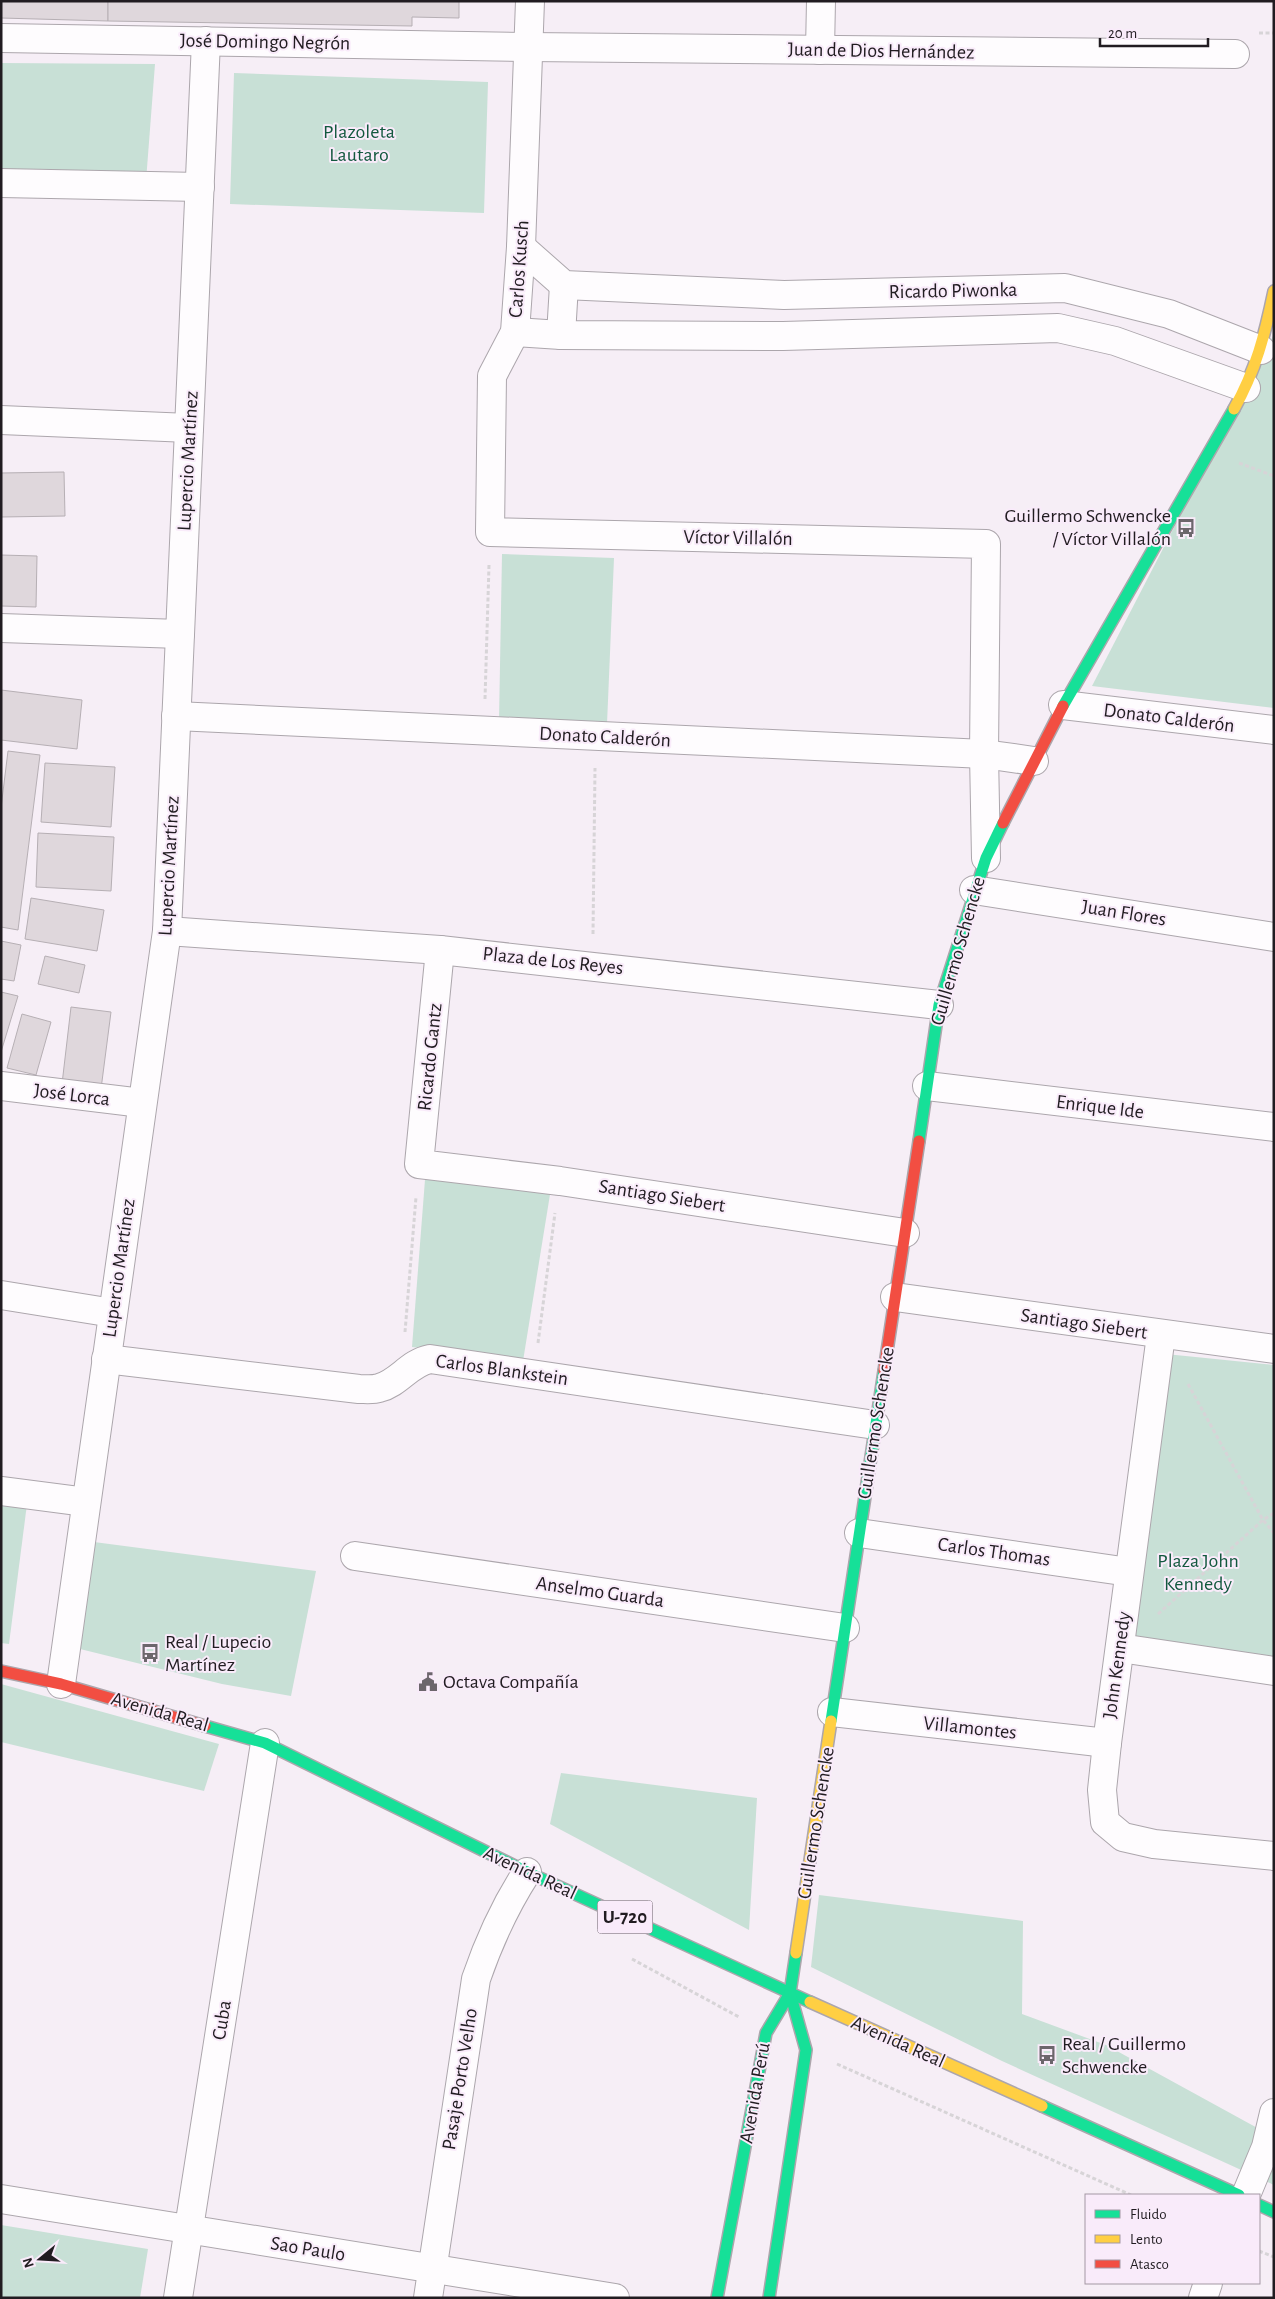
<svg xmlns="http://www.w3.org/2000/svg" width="1275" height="2299" viewBox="0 0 1275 2299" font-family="'Alegreya Sans',sans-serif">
	<rect width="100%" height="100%" fill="#f6eef6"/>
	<!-- green -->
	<g fill="#c8e0d6">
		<polygon points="1,63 155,64 145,194 1,182"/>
		<polygon points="234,73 488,82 484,213 230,204"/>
		<polygon points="1274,334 1274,708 1092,686"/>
		<polygon points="502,554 614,558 607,724 499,721"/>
		<polygon points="427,1154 553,1176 523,1361 412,1347"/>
		<polygon points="1146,1352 1274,1365 1274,1661 1115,1637"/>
		<polygon points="1,1501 27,1504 9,1644 1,1643"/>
		<polygon points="94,1542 316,1571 291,1696 222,1684 80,1649"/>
		<polygon points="1,1684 219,1744 204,1791 1,1742"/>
		<polygon points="561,1773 757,1798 749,1930 550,1824"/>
		<polygon points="819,1895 1023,1921 1022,2014 1106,2045 1274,2137 1274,2185 1002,2061 811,1967"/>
		<polygon points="1,2225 148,2249 140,2298 1,2298"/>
	</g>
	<!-- building -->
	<g fill="#dfd7dc" stroke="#b6afb4">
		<polygon points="1,1 108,1 108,21 1,18"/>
		<polygon points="108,1 459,1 459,18 412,17 412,26 108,21"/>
		<polygon points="64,472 65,516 1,517 1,473"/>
		<polygon points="1,555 37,556 36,607 1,606"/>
		<polygon points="1,690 82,700 77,749 1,740"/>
		<polygon points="8,751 40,755 18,930 1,927 1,808"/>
		<polygon points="45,763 115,767 111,827 41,822"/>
		<polygon points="38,833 114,837 111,891 36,887"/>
		<polygon points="31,898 104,910 97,951 25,939"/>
		<polygon points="1,941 21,945 14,981 1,979"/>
		<polygon points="45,956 85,965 79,993 38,984"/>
		<polygon points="1,992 18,996 1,1052"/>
		<polygon points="71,1007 111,1012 101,1089 62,1084"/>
		<polygon points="22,1014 51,1022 36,1075 7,1068"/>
	</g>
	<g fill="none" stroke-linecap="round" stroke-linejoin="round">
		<!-- street casing -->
		<g stroke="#aca6ac" stroke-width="30">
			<g id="street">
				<polyline points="530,1 521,247 515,332 492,376 490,532 986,544 984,754 986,858"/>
				<polyline points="1,38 528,47 1235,54"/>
				<polyline points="820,50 821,1"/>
				<polyline points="1,183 200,187"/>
				<polyline points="521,247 564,285 784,295 1065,288 1169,314 1261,350"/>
				<polyline points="515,332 561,335 783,336 1058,328 1115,341 1246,388"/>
				<polyline points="561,335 564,285"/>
				<polyline points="1,420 189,428"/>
				<polyline points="1,628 180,634"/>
				<polyline points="1063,705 1274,730"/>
				<polyline points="176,716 984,754 1034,761"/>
				<polyline points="974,890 1274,937"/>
				<polyline points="167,931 440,950 939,1005"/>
				<polyline points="440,950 419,1164 560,1181 905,1233"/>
				<polyline points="1,1086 142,1103"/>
				<polyline points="927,1086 1274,1127"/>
				<polyline points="1,1295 113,1313"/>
				<polyline points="895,1297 1274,1349"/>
				<polyline points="1161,1335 1107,1743 1102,1790 1105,1822 1123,1837 1154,1844 1274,1856"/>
				<path d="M106,1359L359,1389C365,1389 373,1390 379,1388C399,1383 409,1363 430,1359L875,1425"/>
				<polyline points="1,1491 86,1502"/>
				<polyline points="859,1533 1129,1572"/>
				<polyline points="355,1556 845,1628"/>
				<polyline points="1120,1648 1274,1671"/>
				<polyline points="61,1684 167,931 206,41"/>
				<polyline points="832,1712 1107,1743"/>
				<polyline points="1246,2195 1266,2147 1274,2113"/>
				<polyline points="1,2199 615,2298"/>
				<polyline points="178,2298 265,1743"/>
				<path d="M428,2298L476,1979C489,1941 505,1906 527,1872"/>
				<polyline points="1203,2298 1208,2283"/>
			</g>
		</g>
		<!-- fast casing -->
		<g stroke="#aca6ac" stroke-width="14">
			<g id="fast">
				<polyline points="1063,706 1234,409"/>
				<polyline points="919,1141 939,1005 986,858 1003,823"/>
				<polyline points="831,1721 884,1371"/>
				<polyline points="205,1726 265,1743 527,1872 810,2002"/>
				<polyline points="1042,2106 1239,2195"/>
				<polyline points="1259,2205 1274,2212"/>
				<polyline points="717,2298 766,2033 790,1993 796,1953"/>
				<polyline points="769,2298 806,2050 790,1993"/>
			</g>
		</g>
		<!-- slow casing -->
		<g stroke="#aca6ac" stroke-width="14">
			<g id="slow">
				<path d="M1234,409C1256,370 1265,334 1274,291"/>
				<polyline points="796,1953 831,1721"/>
				<polyline points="810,2002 1042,2106"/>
			</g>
		</g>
		<!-- jam casing -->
		<g stroke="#aca6ac" stroke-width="14">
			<g id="jam">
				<polyline points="1003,823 1063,706"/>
				<polyline points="884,1371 919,1141"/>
				<polyline points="1,1671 61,1684 205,1726"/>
			</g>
		</g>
		<!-- path -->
		<g stroke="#d7d4d7" stroke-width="3" stroke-dasharray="4 2.5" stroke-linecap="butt">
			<polyline points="1259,33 1274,33"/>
			<polyline points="1239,463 1274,476"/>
			<polyline points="485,699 489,565"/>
			<polyline points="593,934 595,768"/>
			<polyline points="405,1332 416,1197"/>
			<polyline points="538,1343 555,1213"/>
			<polyline points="1188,1384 1263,1520 1274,1533"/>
			<polyline points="1158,1614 1263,1520 1274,1513"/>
			<polyline points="632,1959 739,2017"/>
			<polyline points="837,2064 1131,2195"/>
			<polyline points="1259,2251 1274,2257"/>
		</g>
		<!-- street -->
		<use href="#street" stroke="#fefcfe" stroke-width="28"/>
		<!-- fast -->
		<use href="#fast" stroke="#16e098" stroke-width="11"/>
		<!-- slow -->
		<use href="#slow" stroke="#ffcf43" stroke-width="11"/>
		<!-- jam -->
		<use href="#jam" stroke="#f24e42" stroke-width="11"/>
	</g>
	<!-- icons -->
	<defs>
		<g id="bus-bare" transform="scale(1.5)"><path d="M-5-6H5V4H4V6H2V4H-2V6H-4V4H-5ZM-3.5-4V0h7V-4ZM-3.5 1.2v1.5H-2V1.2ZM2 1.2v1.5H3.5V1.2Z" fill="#6c666c" stroke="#f9ebfa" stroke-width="2.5" paint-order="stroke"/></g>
		<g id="civic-bare" transform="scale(1.5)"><path d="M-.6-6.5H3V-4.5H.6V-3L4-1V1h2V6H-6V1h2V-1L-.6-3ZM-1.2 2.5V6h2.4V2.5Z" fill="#6c666c" stroke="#f9ebfa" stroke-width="2.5" paint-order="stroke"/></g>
	</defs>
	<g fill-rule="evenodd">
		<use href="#bus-bare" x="1186" y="528"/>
		<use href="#bus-bare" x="150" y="1653"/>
		<use href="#civic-bare" x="428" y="1682"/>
		<use href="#bus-bare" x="1047" y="2055"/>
	</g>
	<g text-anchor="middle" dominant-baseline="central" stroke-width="4" stroke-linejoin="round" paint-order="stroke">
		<!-- shield labels -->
		<rect fill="#f9ebfa" stroke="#625a62" stroke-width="1" x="597.5" y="1900.5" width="55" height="33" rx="4"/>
		<g font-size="19" font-weight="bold" fill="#211c21">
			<text x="625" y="1917">U-720</text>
		</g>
		<!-- street labels -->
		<g font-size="20" fill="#211c21" stroke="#f9ebfa">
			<text transform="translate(265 42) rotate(1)">José Domingo Negrón</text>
			<text transform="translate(881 51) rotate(1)">Juan de Dios Hernández</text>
			<text transform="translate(519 269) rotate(-86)">Carlos Kusch</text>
			<text transform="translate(953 291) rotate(-1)">Ricardo Piwonka</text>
			<text transform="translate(188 461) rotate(-87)">Lupercio Martínez</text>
			<text transform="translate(738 538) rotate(1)">Víctor Villalón</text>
			<text transform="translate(1169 718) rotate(7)">Donato Calderón</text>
			<text transform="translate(605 737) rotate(3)">Donato Calderón</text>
			<text transform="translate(169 866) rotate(-87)">Lupercio Martínez</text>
			<text transform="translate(1124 913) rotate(9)">Juan Flores</text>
			<text transform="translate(958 951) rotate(-74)">Guillermo Schencke</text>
			<text transform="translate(553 961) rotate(6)">Plaza de Los Reyes</text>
			<text transform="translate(430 1057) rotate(-84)">Ricardo Gantz</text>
			<text transform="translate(72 1095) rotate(7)">José Lorca</text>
			<text transform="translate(1100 1107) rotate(7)">Enrique Ide</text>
			<text transform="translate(662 1196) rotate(9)">Santiago Siebert</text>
			<text transform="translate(119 1268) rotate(-82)">Lupercio Martínez</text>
			<text transform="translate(1084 1324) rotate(8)">Santiago Siebert</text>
			<text transform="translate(502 1370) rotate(8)">Carlos Blankstein</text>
			<text transform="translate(876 1423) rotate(-81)">Guillermo Schencke</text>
			<text transform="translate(994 1552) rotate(8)">Carlos Thomas</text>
			<text transform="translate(600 1592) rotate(8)">Anselmo Guarda</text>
			<text transform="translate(1117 1665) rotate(-82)">John Kennedy</text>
			<text transform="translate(160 1712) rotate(16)">Avenida Real</text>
			<text transform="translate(970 1728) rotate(6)">Villamontes</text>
			<text transform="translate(816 1823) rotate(-81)">Guillermo Schencke</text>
			<text transform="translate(530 1873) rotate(25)">Avenida Real</text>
			<text transform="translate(222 2020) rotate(-81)">Cuba</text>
			<text transform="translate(898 2042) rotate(24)">Avenida Real</text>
			<text transform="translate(460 2079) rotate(-81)">Pasaje Porto Velho</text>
			<text transform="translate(755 2093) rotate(-80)">Avenida Perú</text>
			<text transform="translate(308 2249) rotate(9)">Sao Paulo</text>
		</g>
		<!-- park labels -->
		<g font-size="20" fill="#12583e" stroke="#f9ebfa">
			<text x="359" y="132">Plazoleta<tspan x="359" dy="23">Lautaro</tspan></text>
			<text x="1198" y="1561">Plaza John<tspan x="1198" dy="23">Kennedy</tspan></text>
		</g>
		<!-- poi labels -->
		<g font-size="20" fill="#211c21" stroke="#f9ebfa" text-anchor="start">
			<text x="1171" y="516" text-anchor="end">Guillermo Schwencke<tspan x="1171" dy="23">/ Víctor Villalón</tspan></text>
			<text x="165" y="1642">Real / Lupecio<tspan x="165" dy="23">Martínez</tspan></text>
			<text x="443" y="1682">Octava Compañía</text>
			<text x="1062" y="2044">Real / Guillermo<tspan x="1062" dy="23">Schwencke</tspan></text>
		</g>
	</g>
	<!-- border -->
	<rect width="1275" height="2299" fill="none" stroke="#211c21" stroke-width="5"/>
	<!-- legend -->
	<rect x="1085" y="2194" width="175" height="90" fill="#f9ebfa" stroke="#a398a3"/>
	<rect x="1095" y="2210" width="25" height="8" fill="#16e098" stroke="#a398a3"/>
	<text x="1130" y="2219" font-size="15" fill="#211c21">Fluido</text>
	<rect x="1095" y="2235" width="25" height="8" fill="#ffcf43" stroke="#a398a3"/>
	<text x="1130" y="2244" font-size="15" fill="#211c21">Lento</text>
	<rect x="1095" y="2260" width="25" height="8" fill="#f24e42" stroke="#a398a3"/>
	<text x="1130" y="2269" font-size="15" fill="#211c21">Atasco</text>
	<!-- north arrow -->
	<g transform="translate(40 2259) rotate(252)" stroke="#f9ebfa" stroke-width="4" paint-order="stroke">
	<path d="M0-4L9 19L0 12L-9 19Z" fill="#211c21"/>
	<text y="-8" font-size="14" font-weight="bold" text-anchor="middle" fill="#211c21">N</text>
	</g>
	<!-- scale -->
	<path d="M1100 38v8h108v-8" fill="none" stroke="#211c21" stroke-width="2.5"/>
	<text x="1108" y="38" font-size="15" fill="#211c21" stroke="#f9ebfa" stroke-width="4" paint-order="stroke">20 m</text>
</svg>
